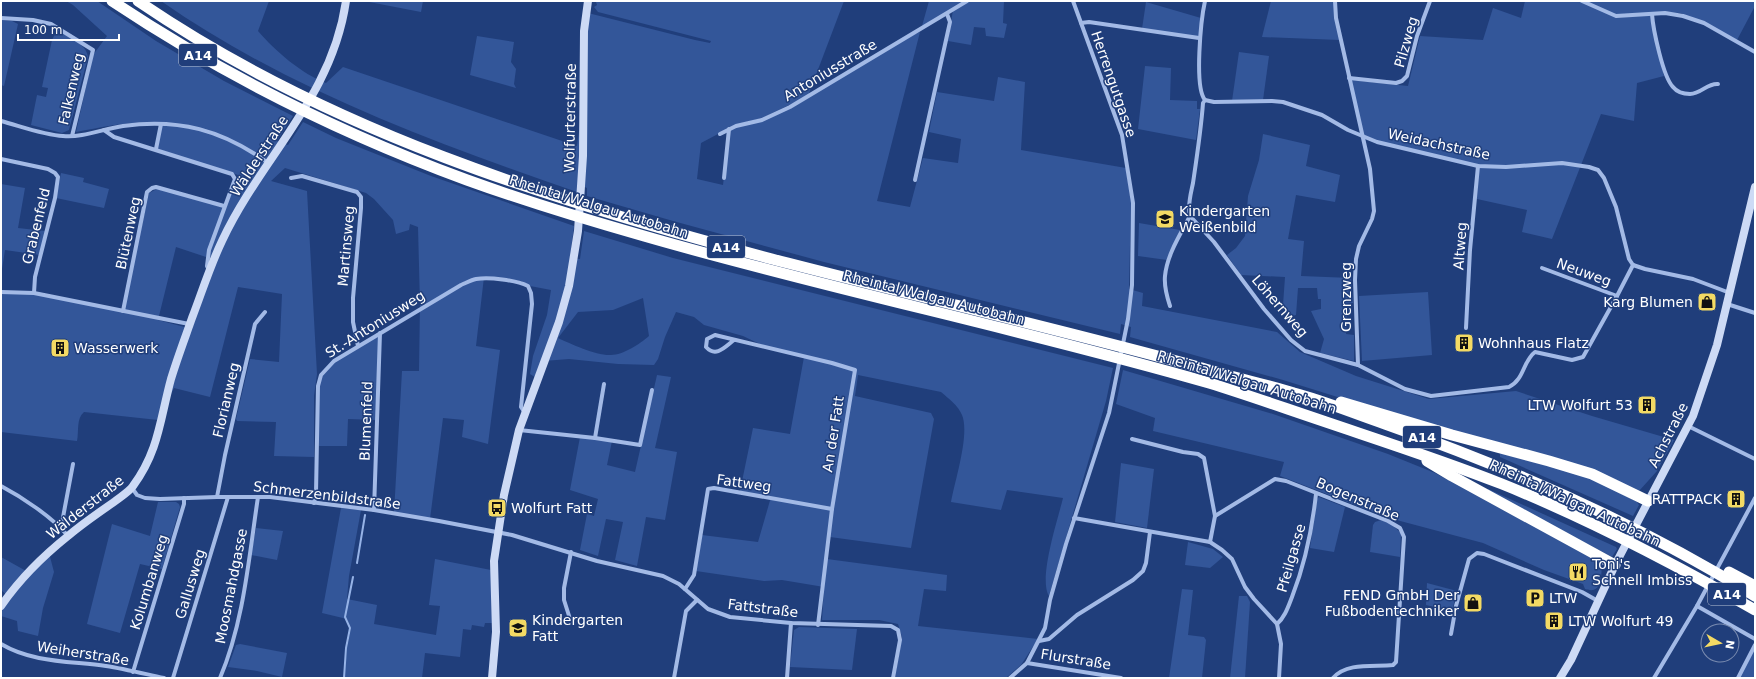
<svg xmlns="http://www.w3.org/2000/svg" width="1756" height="679" viewBox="0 0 1756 679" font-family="'DejaVu Sans',sans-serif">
	<rect width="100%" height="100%" fill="#203e7b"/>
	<!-- green -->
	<g fill="#335699" fill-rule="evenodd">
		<path d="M66,1H97L156,41L224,81L293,116L277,141L288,145L303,122L336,138L431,176L574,226L570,258L580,259L584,231L673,258L1113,368L1106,401L1049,596C1038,579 1058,519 1063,498L1007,490L1001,510L951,502C955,480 970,434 962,415C958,405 949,399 941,392L858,375L855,396L931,413L934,419L911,548L830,537L827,559L947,575L946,591L924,589L918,626L1038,639L1021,665L1006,678H895L902,637L898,624L879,620H822L824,587L782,580L764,581L696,571L702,535L758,542L771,497L740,491L753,428L790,434L804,357L770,349L743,336L704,325L694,317L676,312L665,337L658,359L654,365L618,364L569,359L544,361L538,379L530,374L533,356L547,315L551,290L530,286L521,281L484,277L476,346L500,350L488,444L462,437L464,420L443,418L430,519L394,513L402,371H419L420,304L418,227L410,224L409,230L396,234L393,220L374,199L366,193L285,168L271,181L307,191L317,374L314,396V457L274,456L276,422L237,421L236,419L250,359L279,362L282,294L238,287L210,397L174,388L158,420L84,412C76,419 79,431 77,441L1,432V293L34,294L123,312L149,193L157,189L162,190L226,208L238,175L157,149L162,123C133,120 104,127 76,132L93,55L107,36L73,5ZM176,247L215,260L192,329L158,320ZM643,298L649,336C640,344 623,355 611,355C597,356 571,344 558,338L578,312L613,310Z"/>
		<path d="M161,1H269L258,31C275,51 302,74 326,83L343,67L577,146L581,117L588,13L695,40L710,43L711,41L598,12L594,7L597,5L596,2L593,1H844L808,96L762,118L735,125L701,143L697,179L723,185L730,129L792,108L898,41L920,32L877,201L910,207L923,158L958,163L961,139L929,132L937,92L994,101L998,77L1025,82L1021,150L1126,168L1131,202L1129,289L1143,293L1142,306L1277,332L1300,352L1356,376L1429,399L1516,391L1592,416L1674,440L1657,471L1639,491L1283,380L1130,337L1131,327L1121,324L1120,334L824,262L673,221L587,196V188L578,184L577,192C432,142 287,89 161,1Z"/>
		<polygon points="364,1 423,1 421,12"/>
		<polygon points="929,1 1004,1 1003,23 1007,24 1004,38 986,36 985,28 974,27 971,45 948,41 953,10 922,26"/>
		<polygon points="1271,1 1334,1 1340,40 1262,37"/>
		<polygon points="1525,1 1755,1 1755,6 1737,40 1681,13 1650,12 1664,76 1637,83 1634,121 1601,114 1552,239 1522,232 1527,210 1477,199 1478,165 1376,141 1364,136 1351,80 1408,86 1420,36 1483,40 1493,8 1521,18"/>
		<polygon points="1146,2 1201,18 1199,37 1142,29"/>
		<polygon points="1,20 12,21 18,24 4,86 1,85"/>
		<path d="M57,30C68,37 87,44 88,57L69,130L62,133L31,125L37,95L46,97L48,88L42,87L52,40Z"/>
		<polygon points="477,36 514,42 511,62 516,69 514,84 516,88 470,75"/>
		<polygon points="1239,52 1269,56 1263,100 1232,101"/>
		<polygon points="1145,66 1171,68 1170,100 1197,101 1197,109 1200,109 1196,140 1138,129"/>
		<polygon points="1263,134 1310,145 1306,166 1340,175 1335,202 1296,195 1288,239 1304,241 1301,276 1351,278 1353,303 1348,304 1346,334 1354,335 1354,361 1320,353 1324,339 1311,311 1321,309 1321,299 1318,299 1317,288 1298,288 1296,315 1288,317 1283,305 1285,277 1241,275 1227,255 1236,248 1245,236 1248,196 1259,160"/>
		<polygon points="61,173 84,178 83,182 109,189 104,208 56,198"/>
		<polygon points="1,184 25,188 18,228 45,231 40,255 5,250 2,269"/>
		<polygon points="1139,223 1180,230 1167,260 1138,256"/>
		<polygon points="1428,292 1432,355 1362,361 1359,296"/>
		<path d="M379,335L376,420L348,419L347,446H319C319,429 315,391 322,376C330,360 364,344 379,335Z"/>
		<path d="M1123,370L1273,414L1388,454L1435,473L1595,560L1602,565C1601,577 1602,595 1585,589L1583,584L1544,570L1483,543L1389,518L1280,476L1284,462L1153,431L1155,418L1116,404Z"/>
		<polygon points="657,375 671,377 655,448 677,452 665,520 646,517 637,566 615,560 623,522 606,519 598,556 580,550 587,514 594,516 598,499 570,490 580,437 612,441 607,465 635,472"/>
		<polygon points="1500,453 1590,477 1637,502 1639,505 1633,516 1500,457"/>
		<polygon points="1121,463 1154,469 1147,528 1115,522"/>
		<polygon points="1488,489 1616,547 1617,549 1612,557 1488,491"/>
		<polygon points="1319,497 1345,507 1334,552 1310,548 1317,499"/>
		<polygon points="158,502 176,502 179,504 180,507 162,569 140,564 120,633 87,624 112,524 150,536"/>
		<polygon points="341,508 361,510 349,576 347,599 377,605 374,624 436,635 440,606 429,605 435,559 491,570 492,623 485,623 484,627 472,625 471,630 463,629 460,657 425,653 422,678 344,678 347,648 351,628 347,619 322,613"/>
		<polygon points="1381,520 1390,523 1401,533 1400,557 1370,552 1373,525 1375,522"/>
		<polygon points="256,528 283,531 277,560 251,555"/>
		<polygon points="1188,542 1213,549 1223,557 1210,568 1185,565"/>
		<polygon points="49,553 54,572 43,608 38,636 18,631 17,621 1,616 1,608 9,597 1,590 1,557 28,572"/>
		<polygon points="1427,583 1457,591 1452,611 1426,605"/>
		<polygon points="1182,589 1193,590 1188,635 1204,637 1206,640 1202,678 1169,678"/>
		<polygon points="1239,596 1247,596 1250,602 1245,678 1230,678"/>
		<polygon points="799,627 857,629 852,670 790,667 794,630"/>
		<polygon points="240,644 287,653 282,677 257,671 228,667 236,645"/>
		<polygon points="1755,644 1755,678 1737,678"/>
	</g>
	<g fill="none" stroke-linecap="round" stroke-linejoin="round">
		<!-- stream -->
		<g stroke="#96b3e7" stroke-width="2">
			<polyline points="357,563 365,515"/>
			<polyline points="344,678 346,648 350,628 345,617 353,577"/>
		</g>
		<!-- street -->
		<g stroke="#a3bae6" stroke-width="4">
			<polyline points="1335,1 1336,18 1370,169 1374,211 1372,219 1359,246 1356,259 1355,280 1358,365"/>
			<polyline points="1582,1 1616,16 1665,13 1683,16 1704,23 1755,52"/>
			<path d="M1652,14C1653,29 1663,77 1673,87C1677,92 1684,94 1690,94C1701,94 1707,83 1718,84"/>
			<polyline points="1,18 33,20 51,24 93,50 72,136"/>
			<polyline points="1081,23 1089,22 1199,38"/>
			<polyline points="1349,78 1396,83 1402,81 1407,76 1417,36 1430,1"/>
			<polyline points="1205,100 1214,102 1272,101 1283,102 1322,115 1348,130 1377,142 1478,166 1506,167 1562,163 1589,167 1598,170 1604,178 1616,207 1629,259 1633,265"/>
			<path d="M1,121C20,126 44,135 63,136C82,138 103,129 123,126C178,118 223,130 268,163"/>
			<polyline points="104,130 114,137 232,174 235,179 209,250 207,266 209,270"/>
			<polyline points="720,134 736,126 762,120 790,107 967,1"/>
			<polyline points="156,149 161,124"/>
			<polyline points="1,159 48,169 55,173 58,177 55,198 35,277 34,293"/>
			<polyline points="291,178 302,176 357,192 361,197 361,208 353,298 353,322 358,346"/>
			<polyline points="724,178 729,129"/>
			<polyline points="915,180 950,22 947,14"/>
			<path d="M1190,216L1214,242L1264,309L1291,340L1305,351L1358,365L1405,389L1431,396L1509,387C1524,380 1523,361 1535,352L1572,360L1583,357L1617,296L1633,265"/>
			<polyline points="1633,265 1645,269 1693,279 1730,293"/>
			<polyline points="1542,268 1617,296"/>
			<polyline points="1,292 34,293 189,324"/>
			<polyline points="1727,304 1755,313"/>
			<path d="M1170,306C1167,297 1164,286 1165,276C1167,255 1180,235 1190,216C1187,206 1191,193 1193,183C1197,156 1201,130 1203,103L1205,100C1194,87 1201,19 1205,1"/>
			<polyline points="123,311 147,192 152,188 156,187 224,206"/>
			<polyline points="1466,328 1470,250 1478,166"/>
			<path d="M734,340C725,347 716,358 706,347L707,339L715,335L832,363L855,370L832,509L818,625"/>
			<polyline points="1688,426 1755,459"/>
			<polyline points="519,430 595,438 640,445 652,390"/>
			<polyline points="595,438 604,384"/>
			<polyline points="1132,439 1183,452 1198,454 1204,458 1215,516"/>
			<path d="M1,486C22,497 52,517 68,536"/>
			<polyline points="132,488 137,495 145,498 160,499 217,497 270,497 374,510 439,521 512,535 597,561 663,576 679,584 708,609 730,617 791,623 891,626 898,630 900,640 893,678"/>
			<polyline points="217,497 225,455 255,324 265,312"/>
			<path d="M314,503L316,493L318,386L321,375L334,361L461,285C466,283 471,280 476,279C490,277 515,280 528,286L531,293L532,304L521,407L525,413"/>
			<polyline points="374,510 380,333"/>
			<polyline points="1074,518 1210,542 1222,550 1232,559 1245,587 1254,599 1277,624 1281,644 1279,678"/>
			<polyline points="61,528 73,464"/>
			<path d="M1210,542L1215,516L1275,479L1286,481L1388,521L1400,528L1404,537L1396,662L1393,665C1374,667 1347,662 1333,678"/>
			<polyline points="685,589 694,575 708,489 714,488 832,509"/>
			<polyline points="1697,606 1755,639"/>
			<polyline points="571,622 564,600 564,588 571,552"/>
			<path d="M1277,624C1285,617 1288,607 1292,597C1305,564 1312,530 1316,494"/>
			<polyline points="1451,634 1456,606 1469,559 1477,553 1484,554 1582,592 1598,601"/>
			<polyline points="1039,641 1049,639 1077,615 1133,580 1143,571 1146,563 1150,532"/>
			<path d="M1,644C33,663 71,661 106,666C125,669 145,674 164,678"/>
			<polyline points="1027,663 1121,678"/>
			<polyline points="133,672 184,504 184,498"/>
			<polyline points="173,678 228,497"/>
			<path d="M220,678C244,622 249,556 258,497"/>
			<polyline points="674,678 686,611 697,600"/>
			<polyline points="787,678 791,623"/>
			<polyline points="1010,678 1027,663 1045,628 1050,600 1066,544 1109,413 1128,319 1132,285 1133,203 1122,135 1073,1"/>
			<polyline points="1654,678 1697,606 1755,498"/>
			<polyline points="1738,678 1755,645"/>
		</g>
		<!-- secondary -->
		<g stroke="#cddaf5" stroke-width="8">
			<path d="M1,606C19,580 43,556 68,536C82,524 98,513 114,502C120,497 129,492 133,486C159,451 160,419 171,379C177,359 185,338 192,318C202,292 210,266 222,241C262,156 332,98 346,1"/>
			<polyline points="492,678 496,632 494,561 504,495 519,430 559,322 569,286 578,231 583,156 584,31 588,1"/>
			<polyline points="1560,678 1571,660 1615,565 1693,416 1717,345 1755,187"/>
		</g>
		<!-- highway -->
		<g stroke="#fff" stroke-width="11">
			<path d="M112,1C223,75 342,134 467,180C525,201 584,219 644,236C831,290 1022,329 1209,383C1248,395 1287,409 1326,422C1385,442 1444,461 1502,484C1589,519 1673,563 1755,610"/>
			<path d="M138,1C328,131 552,201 772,259C915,296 1059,329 1202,368C1232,377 1264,384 1294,393C1325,401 1355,414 1385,424C1513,469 1639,524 1755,596"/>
			<polyline points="1341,402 1452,435 1549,461 1592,474 1648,501"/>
			<polyline points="1427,461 1452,476 1615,565"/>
			<polyline points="1729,572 1755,586"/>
		</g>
	</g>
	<!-- icons -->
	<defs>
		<g id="school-square" transform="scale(1)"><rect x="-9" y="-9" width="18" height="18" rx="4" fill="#f3da64" stroke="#203e7b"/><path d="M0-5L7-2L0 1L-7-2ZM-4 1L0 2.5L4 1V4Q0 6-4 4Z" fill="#111"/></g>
		<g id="shop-square" transform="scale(1)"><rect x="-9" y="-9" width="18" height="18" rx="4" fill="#f3da64" stroke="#203e7b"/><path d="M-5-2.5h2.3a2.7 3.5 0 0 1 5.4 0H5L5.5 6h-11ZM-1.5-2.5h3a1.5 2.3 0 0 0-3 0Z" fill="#111"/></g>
		<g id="building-square" transform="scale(1)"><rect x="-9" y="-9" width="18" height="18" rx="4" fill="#f3da64" stroke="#203e7b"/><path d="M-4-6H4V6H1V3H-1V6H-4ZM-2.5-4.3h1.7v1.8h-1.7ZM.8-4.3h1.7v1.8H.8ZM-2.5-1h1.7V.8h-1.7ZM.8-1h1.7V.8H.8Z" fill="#111"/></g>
		<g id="bus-square" transform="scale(1)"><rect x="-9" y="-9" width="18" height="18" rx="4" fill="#f3da64" stroke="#203e7b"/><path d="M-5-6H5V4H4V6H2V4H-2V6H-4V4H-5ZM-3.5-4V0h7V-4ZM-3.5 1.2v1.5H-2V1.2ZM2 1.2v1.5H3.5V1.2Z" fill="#111"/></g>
		<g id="restaurant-square" transform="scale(1)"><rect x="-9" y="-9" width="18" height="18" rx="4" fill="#f3da64" stroke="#203e7b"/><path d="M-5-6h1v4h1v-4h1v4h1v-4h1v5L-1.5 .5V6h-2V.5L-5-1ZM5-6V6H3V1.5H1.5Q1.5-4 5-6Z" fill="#111"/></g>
		<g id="parking-square" transform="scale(1)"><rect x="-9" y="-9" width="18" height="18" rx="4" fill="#f3da64" stroke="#203e7b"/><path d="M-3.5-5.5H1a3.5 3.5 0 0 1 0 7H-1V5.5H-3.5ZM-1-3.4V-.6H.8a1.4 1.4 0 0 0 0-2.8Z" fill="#111"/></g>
	</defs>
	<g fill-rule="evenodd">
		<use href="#school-square" x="1165" y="219"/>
		<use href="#shop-square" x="1707" y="302"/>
		<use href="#building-square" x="1464" y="343"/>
		<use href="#building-square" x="60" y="348"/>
		<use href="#building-square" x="1647" y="405"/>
		<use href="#building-square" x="1736" y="499"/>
		<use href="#bus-square" x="497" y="508"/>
		<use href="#restaurant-square" x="1578" y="572"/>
		<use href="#parking-square" x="1535" y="598"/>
		<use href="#shop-square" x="1473" y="603"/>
		<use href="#building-square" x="1554" y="621"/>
		<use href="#school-square" x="518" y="628"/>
	</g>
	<g text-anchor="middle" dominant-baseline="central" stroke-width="3" stroke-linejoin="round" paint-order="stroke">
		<!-- shield labels -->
		<g fill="#203e7b" stroke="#bcc5d7" stroke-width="1">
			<rect x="179" y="44" width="38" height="22" rx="3"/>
			<rect x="707" y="236" width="38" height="22" rx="3"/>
			<rect x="1403" y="426" width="38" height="22" rx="3"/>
			<rect x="1708" y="583" width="38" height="22" rx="3"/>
		</g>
		<g font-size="13" font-weight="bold" fill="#fff">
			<text x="198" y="55">A14</text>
			<text x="726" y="247">A14</text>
			<text x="1422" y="437">A14</text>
			<text x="1727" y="594">A14</text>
		</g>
		<!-- street labels -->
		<g font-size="14" fill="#fff" stroke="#203e7b">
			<text transform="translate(1406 42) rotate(-74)">Pilzweg</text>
			<text transform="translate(830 70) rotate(-31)">Antoniusstraße</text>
			<text transform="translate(1114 84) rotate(71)">Herrengutgasse</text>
			<text transform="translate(71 89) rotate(-77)">Falkenweg</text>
			<text transform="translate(570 118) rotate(-89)">Wolfurterstraße</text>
			<text transform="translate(1439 144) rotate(12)">Weidachstraße</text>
			<text transform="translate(259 156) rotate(-57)">Wälderstraße</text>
			<text transform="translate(599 206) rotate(17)">Rheintal/Walgau Autobahn</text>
			<text transform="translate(36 226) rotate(-76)">Grabenfeld</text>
			<text transform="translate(128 233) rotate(-78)">Blütenweg</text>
			<text transform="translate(346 246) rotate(-85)">Martinsweg</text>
			<text transform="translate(1460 246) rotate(-86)">Altweg</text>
			<text transform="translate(1584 272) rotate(20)">Neuweg</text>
			<text transform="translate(934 297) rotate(14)">Rheintal/Walgau Autobahn</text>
			<text transform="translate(1346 297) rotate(-90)">Grenzweg</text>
			<text transform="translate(1280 306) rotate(49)">Löhernweg</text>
			<text transform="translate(375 324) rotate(-32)">St.-Antoniusweg</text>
			<text transform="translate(1247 382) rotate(17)">Rheintal/Walgau Autobahn</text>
			<text transform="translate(226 400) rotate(-77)">Florianweg</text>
			<text transform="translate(366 421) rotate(-88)">Blumenfeld</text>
			<text transform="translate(833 434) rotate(-81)">An der Fatt</text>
			<text transform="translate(1668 435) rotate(-63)">Achstraße</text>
			<text transform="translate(744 483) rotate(8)">Fattweg</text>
			<text transform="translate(327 495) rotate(7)">Schmerzenbildstraße</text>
			<text transform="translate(1358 499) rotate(23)">Bogenstraße</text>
			<text transform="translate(1575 503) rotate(25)">Rheintal/Walgau Autobahn</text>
			<text transform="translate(85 507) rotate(-38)">Wälderstraße</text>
			<text transform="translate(1291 558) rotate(-74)">Pfeilgasse</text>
			<text transform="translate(149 582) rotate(-73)">Kolumbanweg</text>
			<text transform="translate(190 584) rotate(-73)">Gallusweg</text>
			<text transform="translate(231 586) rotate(-79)">Moosmahdgasse</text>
			<text transform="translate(763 608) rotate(7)">Fattstraße</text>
			<text transform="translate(83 653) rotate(9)">Weiherstraße</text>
			<text transform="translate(1076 659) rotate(9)">Flurstraße</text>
		</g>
		<!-- poi labels -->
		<g font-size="14" fill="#fff" stroke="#203e7b" text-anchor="start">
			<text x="1179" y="211">Kindergarten<tspan x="1179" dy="16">Weißenbild</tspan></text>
			<text x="1693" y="302" text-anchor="end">Karg Blumen</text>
			<text x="1478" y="343">Wohnhaus Flatz</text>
			<text x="74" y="348">Wasserwerk</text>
			<text x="1633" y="405" text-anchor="end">LTW Wolfurt 53</text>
			<text x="1722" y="499" text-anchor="end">RATTPACK</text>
			<text x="511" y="508">Wolfurt Fatt</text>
			<text x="1592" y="564">Toni's<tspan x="1592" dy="16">Schnell Imbiss</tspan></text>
			<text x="1459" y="595" text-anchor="end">FEND GmbH Der<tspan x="1459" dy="16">Fußbodentechniker</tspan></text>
			<text x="1549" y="598">LTW</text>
			<text x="532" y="620">Kindergarten<tspan x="532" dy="16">Fatt</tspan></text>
			<text x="1568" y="621">LTW Wolfurt 49</text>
		</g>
	</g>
	<!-- border -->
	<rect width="1756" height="679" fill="none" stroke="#ffffff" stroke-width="4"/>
	<!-- north arrow -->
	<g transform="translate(1720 643) rotate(99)"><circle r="19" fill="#203e7b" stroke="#798bb0"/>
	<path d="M0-3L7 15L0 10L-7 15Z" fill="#f3da64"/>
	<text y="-6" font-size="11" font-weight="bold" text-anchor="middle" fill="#ffffff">N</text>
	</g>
	<!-- scale -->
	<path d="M18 34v6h101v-6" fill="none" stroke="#ffffff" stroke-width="2"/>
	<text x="24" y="34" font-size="12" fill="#ffffff" stroke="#203e7b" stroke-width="3" paint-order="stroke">100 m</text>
</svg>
